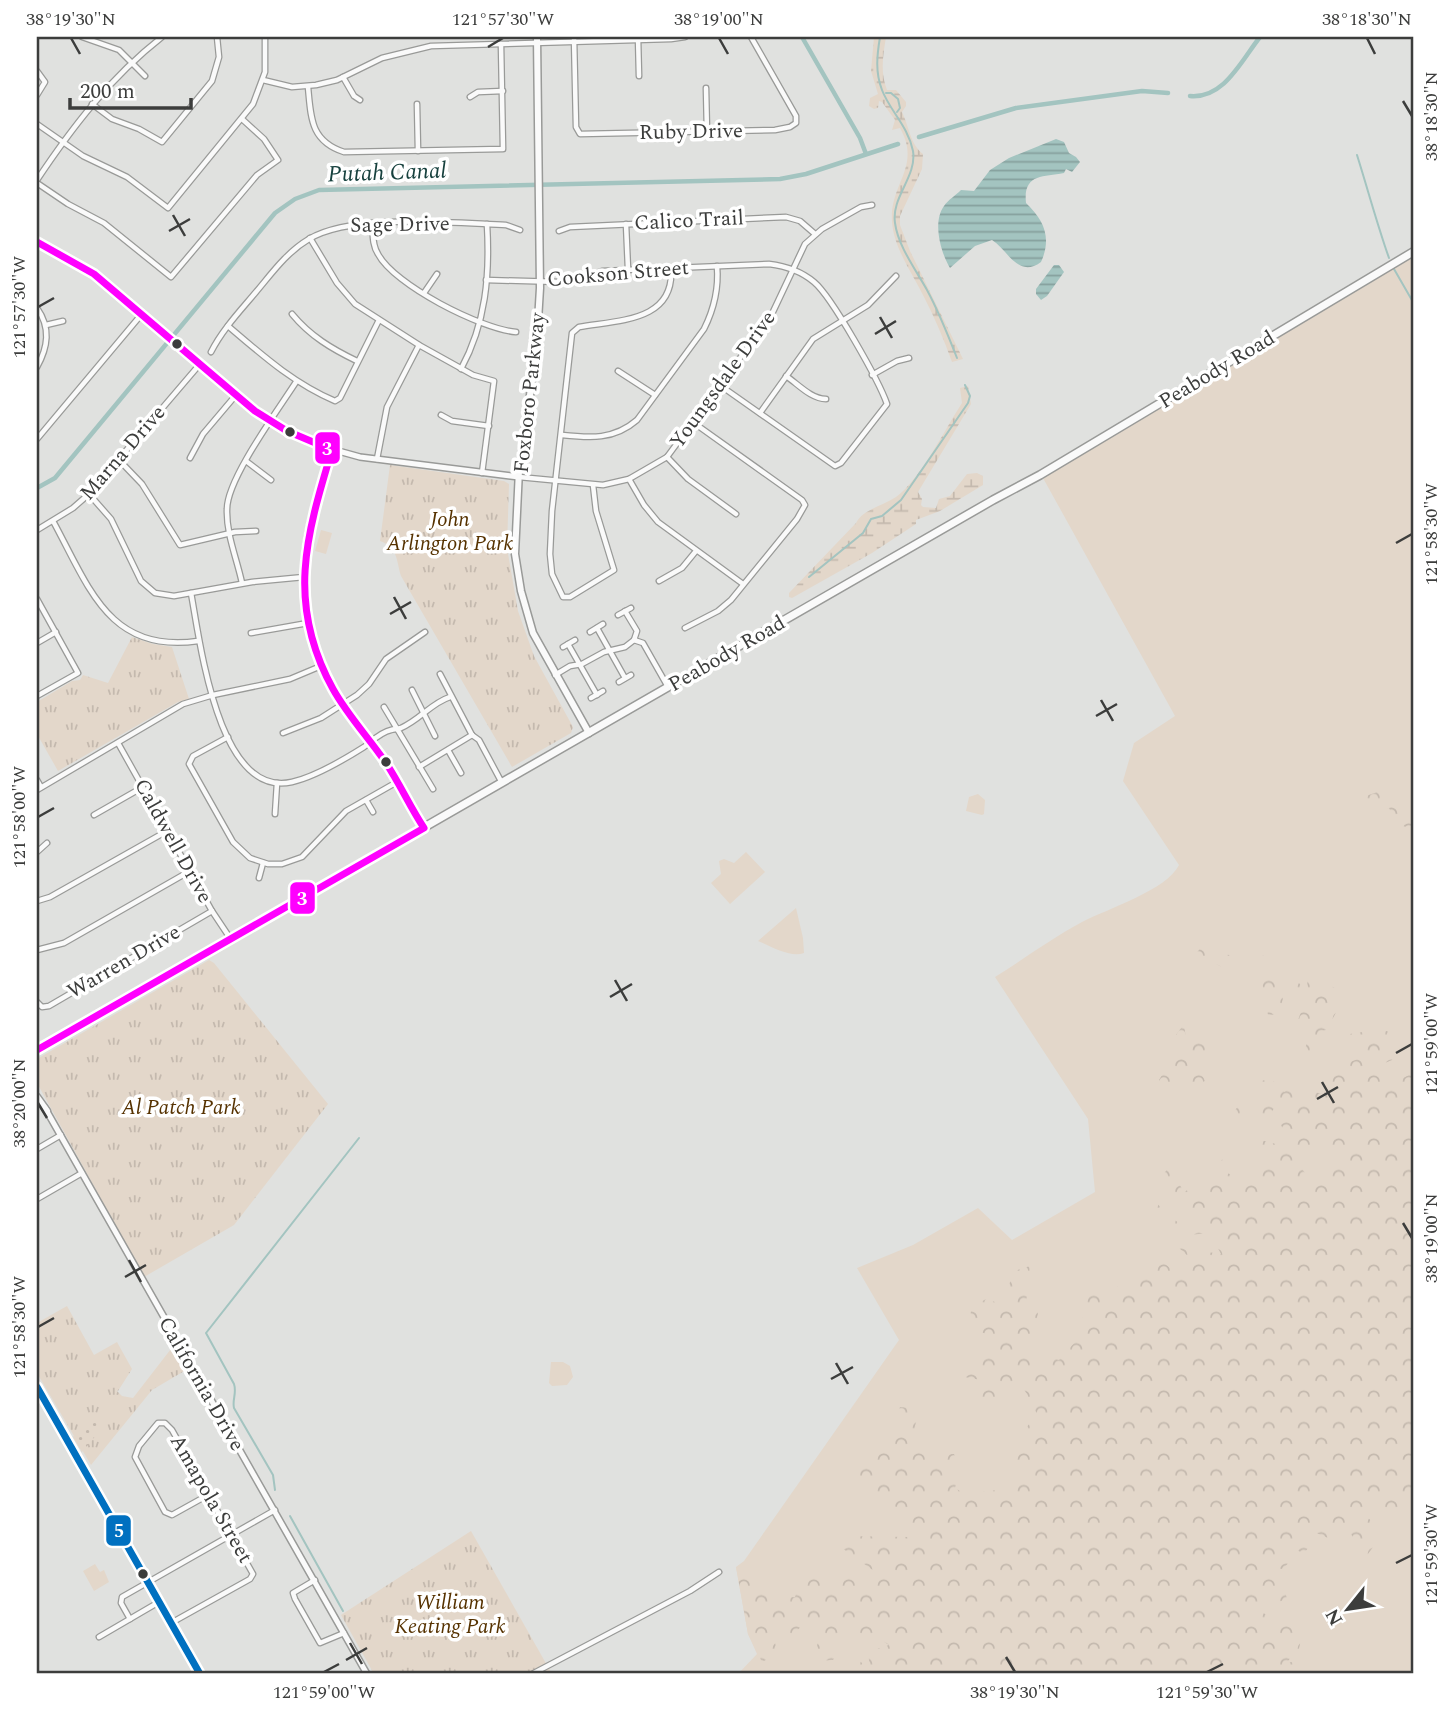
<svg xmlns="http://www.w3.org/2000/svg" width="1450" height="1711" viewBox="0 0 1450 1711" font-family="Spectral,serif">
	<defs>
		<pattern id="forest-crowns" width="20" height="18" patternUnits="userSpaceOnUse" patternTransform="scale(1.75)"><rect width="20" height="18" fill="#e3d7ca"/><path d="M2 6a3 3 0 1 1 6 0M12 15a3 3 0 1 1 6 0" fill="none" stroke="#c4b9ae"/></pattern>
		<pattern id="wetland-marsh" width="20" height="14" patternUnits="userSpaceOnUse" patternTransform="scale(1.75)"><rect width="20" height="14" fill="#e3d7ca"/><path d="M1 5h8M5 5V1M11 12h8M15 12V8" fill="none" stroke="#c4b9ae"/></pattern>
		<pattern id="park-tufts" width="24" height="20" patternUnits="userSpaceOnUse" patternTransform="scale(1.75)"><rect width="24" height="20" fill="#e3d7ca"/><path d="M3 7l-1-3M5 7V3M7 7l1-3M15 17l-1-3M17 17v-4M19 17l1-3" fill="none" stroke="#c4b9ae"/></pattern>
		<pattern id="garden-dots" width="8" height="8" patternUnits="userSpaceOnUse" patternTransform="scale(1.75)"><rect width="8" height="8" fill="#e3d7ca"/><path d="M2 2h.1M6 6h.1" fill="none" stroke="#c4b9ae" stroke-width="1.8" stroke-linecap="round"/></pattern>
		<pattern id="water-rules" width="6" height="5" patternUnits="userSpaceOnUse" patternTransform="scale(1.75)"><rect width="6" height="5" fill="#a3c4c0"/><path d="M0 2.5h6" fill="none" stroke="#86a09d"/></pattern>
	</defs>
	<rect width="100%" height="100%" fill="#e0e1df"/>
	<!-- grass -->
	<g fill="#e3d7ca">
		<path d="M1413,257V1674H738L757,1654L748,1634L736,1567L744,1561L899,1340L857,1268L913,1245L978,1208L1012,1240L1095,1192L1088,1119L995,977C1024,959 1052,938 1082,922C1107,909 1167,890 1179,865L1123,781L1134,743L1175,716L1043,478Z"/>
		<polygon points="321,530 332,533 326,554 315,551"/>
		<polygon points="978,794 985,800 984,814 982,815 966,811 969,797"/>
		<polygon points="746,852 765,872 730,904 711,883 721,874 719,861 724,859 734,863"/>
		<path d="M796,908L803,938L804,953C790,958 771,946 758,941Z"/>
		<polygon points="551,1362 563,1362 570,1366 573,1377 567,1385 552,1386 549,1383"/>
		<polygon points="95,1564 100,1572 104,1570 109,1582 94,1591 83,1571"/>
	</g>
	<!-- forest -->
	<g fill="url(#forest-crowns)">
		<polygon points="1380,791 1396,802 1402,800 1413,814 1413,832 1412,829 1397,824 1389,808 1366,813 1366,796"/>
		<polygon points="1204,943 1243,962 1238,975 1196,954"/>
		<polygon points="1257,955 1272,957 1274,984 1292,972 1308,997 1307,976 1347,993 1333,1018 1332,1029 1320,1031 1314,1066 1301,1069 1309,1032 1298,1020 1304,1004 1283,992 1282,1014 1268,1015"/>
		<polygon points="1184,1024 1186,1039 1212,1047 1218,1057 1197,1064 1205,1081 1193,1088 1185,1069 1169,1089 1159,1080 1175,1054 1170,1043"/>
		<path d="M1382,1029L1393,1034L1375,1043L1400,1048L1392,1060L1380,1065V1086L1399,1092L1401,1079L1413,1073V1435L1406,1436L1401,1440L1413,1449V1513L1410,1511L1391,1519L1378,1497L1376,1504L1363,1511L1382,1535L1365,1558L1351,1534L1328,1538L1314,1532L1303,1538L1309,1547L1304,1553L1290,1548L1291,1560L1283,1569L1273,1568C1276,1580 1285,1586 1287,1599L1258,1609L1276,1622L1305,1618L1299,1649L1287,1662L1313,1663L1317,1674H835L842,1667L849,1668L859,1661L870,1668L868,1652L889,1645L872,1634L861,1640L849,1622L840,1620V1649L833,1660L815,1661L819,1633L814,1615L793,1634L775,1642L777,1654L762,1662L748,1634L736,1567L754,1570L782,1598L795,1597L798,1586L811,1573L834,1588L840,1575L874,1571L842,1548L840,1536L909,1537L897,1507L874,1502L869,1489L854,1467L867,1448L891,1432L900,1407L920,1409L915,1426L931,1435L928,1455L954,1454L960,1468L955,1488L965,1494L997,1490L1009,1478H1022L1012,1466L1018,1456L1015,1442L1037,1414L1024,1389L1006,1386L991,1402L973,1400L981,1380L959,1376L980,1348L998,1346L997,1336L970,1330L971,1308L986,1299L998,1303L1011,1298L1009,1285L1014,1271L1030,1266L1026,1303L1038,1311L1036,1337L1026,1351L1059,1360L1076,1341L1071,1332L1082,1321L1088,1294L1117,1287L1155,1255L1177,1274L1192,1260L1178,1247L1194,1241L1201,1251L1221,1254L1210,1233L1177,1236L1162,1223L1155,1202L1185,1229L1194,1215L1189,1200L1175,1208L1158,1181L1169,1167L1184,1192L1200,1183V1195L1208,1193L1212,1176L1223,1158L1227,1173L1240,1178L1250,1162L1261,1168L1257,1139L1276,1144V1157L1286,1149L1306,1174L1293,1195L1314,1199L1312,1183L1327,1177L1334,1165L1330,1147L1297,1157L1279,1121L1276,1105L1268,1118L1243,1117L1235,1132H1225L1223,1125L1240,1104L1250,1107L1263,1097L1261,1080L1281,1083L1284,1092L1297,1084L1307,1082L1308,1091L1324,1094L1328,1075L1341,1057L1347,1063L1358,1059L1357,1050L1337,1036Z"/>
	</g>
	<!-- wetland -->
	<g fill="url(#wetland-marsh)">
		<path d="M874,37H886C883,56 880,72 887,90H896L906,102V106L902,112C909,126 910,144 923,154L922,169L900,216V225L910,251L963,359L952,362C944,340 935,318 924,297C913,274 894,249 892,222C889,184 922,167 900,128L892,130L895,120L882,102L879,101L878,108L874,109L869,106L870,98L878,94L871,71Z"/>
		<path d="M968,386L971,404L918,492L922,499L921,505L923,507L936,508L939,499L950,496L967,474L977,473L983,476V485L940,511L916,520V524L872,553L792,598L789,597V593L856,523C863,509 883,506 896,497C920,480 945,429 962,403L960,388Z"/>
	</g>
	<!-- park -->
	<g fill="url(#park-tufts)">
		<path d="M390,465L504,481L509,484L507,548L518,611L534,656L573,727L571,733L512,767L401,576C396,559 398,548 380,541Z"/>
		<polygon points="132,637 153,644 172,647 189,699 178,702 58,771 37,734 37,702 72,681 80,680 83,675 108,683"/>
		<polygon points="209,960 214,963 328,1104 234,1225 144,1277 37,1083 37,1059"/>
		<polygon points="67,1306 94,1355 117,1342 132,1369 118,1391 116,1390 122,1396 133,1398 174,1345 186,1370 152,1390 91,1465 37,1373 37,1323"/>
		<polygon points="471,1531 552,1674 374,1674 341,1615"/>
	</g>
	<!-- garden -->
	<polygon fill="url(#garden-dots)" points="100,1419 106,1423 82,1452 73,1437 76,1432"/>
	<!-- water -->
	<g fill="url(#water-rules)">
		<path d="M1056,139L1064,142L1069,153L1076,157L1080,162L1072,172L1066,169L1064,173C1042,177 1023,174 1026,203C1044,220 1052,238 1041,262C1018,279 1008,250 992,240L975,246L950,268C941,253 932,222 944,206C948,200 956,195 961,190L974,191L990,170L1009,158Z"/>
		<polygon points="1054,265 1059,265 1064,272 1047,296 1041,300 1036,294 1036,289"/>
	</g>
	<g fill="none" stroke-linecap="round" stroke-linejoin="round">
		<!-- stream -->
		<g stroke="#a3c4c0" stroke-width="2">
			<path d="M880,37C877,55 875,72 882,90C890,111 908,126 913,151C917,177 891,197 895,223C898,246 916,270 927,290C939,312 948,335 957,358"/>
			<polyline points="864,38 866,37"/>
			<polyline points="886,93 891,93 898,99 900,108 897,112"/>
			<path d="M1357,155C1368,190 1377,224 1389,258"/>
			<polyline points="1394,269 1413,302"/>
			<polyline points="809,577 863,533 871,519 882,516 901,500 968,403 970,396 965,385"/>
			<path d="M275,1490L273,1475L234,1408C232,1400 237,1393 234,1384L206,1333L359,1138"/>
			<polyline points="290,1516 343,1611"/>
		</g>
		<!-- canal -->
		<g stroke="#a3c4c0" stroke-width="4.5">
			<polyline points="802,37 860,138 866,154"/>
			<path d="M1190,96C1224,99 1241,61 1260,37"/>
			<polyline points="919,137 1016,108 1142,91 1168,93"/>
			<polyline points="37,488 55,478 275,213 295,199 319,190 780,179 806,174 898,144"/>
		</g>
		<!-- minor casing -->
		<g stroke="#999a98" stroke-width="7">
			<g id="minor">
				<polyline points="82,37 119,50 145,76"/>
				<polyline points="574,37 576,127 580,134 775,130 790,127 796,123 796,116 751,37"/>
				<polyline points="638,37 639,76"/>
				<polyline points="37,71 45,82 37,95"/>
				<polyline points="343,77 354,96 360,100"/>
				<polyline points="263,80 292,87 316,85 337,80 382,58 431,46 671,39 685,37"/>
				<path d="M308,87C311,117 310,141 344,152L503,149L501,44"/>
				<polyline points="706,88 707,132"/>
				<polyline points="470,97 478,92 503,91"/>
				<polyline points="92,104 112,119 139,129 162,142 212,81 219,57 217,37"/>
				<polyline points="417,104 418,151"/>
				<polyline points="37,124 83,156 127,177 168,208 253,104 265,72 265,37"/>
				<path d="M37,180C73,126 111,77 162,37"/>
				<polyline points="37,183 68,204 104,223 171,277 257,175 278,160 264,139 242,119"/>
				<path d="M372,223C373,233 372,245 378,254C394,285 481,329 516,332"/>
				<polyline points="626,224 628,269"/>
				<polyline points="559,231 570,227 786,217 800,221 815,234"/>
				<polyline points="310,238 337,283 355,304 419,345 473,375 494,381 482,473"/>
				<path d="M486,280L560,282L579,279L602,271L769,264C786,266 801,271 814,282C832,297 879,381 887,404L841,463L835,466L721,386"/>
				<polyline points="424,293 437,274"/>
				<path d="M37,308C51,328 48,347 37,367"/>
				<path d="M292,314C310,336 332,349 357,361"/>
				<polyline points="46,325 63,321"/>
				<path d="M228,326C262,355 293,383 335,401L340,398L379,320"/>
				<path d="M211,352C222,330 240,311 256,292C272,273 287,252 309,239C351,213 455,223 506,225L520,230"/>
				<path d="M461,369C486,323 490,275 487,224"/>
				<polyline points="618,371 655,395"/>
				<polyline points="872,375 897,361 909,358"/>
				<path d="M786,376C798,384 811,399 826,399"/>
				<polyline points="760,413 813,339 868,305 896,276"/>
				<polyline points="441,415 452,421 489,426"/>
				<path d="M562,435C590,438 614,440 637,420L704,329C714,309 719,289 717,266"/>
				<polyline points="37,439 141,315"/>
				<polyline points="667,457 688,479 736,514"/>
				<polyline points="190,458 203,434 236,395"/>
				<polyline points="377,459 387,407 419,345"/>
				<polyline points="119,460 142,484 180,545 235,532 256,531"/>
				<polyline points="246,461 271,480"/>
				<polyline points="519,477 603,485 629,479 667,457 771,316 805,244 822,229 861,207 872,205"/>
				<polyline points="629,479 644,505 658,522 743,584"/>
				<path d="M593,485L596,511L614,570L570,597H563L552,574L550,554L552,511L572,333L579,327C618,320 675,322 671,268"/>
				<polyline points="89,494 111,519 141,581 155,593 174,596 252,582 304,577"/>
				<path d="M53,521C89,587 109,654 198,641"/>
				<polyline points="37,530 73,508 89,494 200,364"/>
				<polyline points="659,581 682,568 696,551"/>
				<path d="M242,583C237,559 226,534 227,509C227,479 278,410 296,382"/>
				<path d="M191,593C200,641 218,799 292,782C314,777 345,759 364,747C372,741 381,732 391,730C394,729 398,729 401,728C420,720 431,703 450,697"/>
				<polyline points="37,599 78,673 37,696"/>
				<polyline points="625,611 637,631 634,640 643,643 668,687"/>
				<polyline points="618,615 631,608"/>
				<polyline points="597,628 625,678"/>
				<polyline points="685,628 718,611 731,600 797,519 805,505 802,500 694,423"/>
				<polyline points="590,632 603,624"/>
				<polyline points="251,633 308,623"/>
				<polyline points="37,643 56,632"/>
				<polyline points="568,644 597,695"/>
				<polyline points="563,647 575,640"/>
				<polyline points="440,674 472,735"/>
				<polyline points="555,675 570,666 582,664 604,652 625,647 634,640"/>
				<polyline points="619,682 631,675"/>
				<polyline points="412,690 435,736"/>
				<polyline points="591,698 603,691"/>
				<polyline points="384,707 433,789"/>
				<polyline points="283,733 321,718 357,695 369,684 386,659 425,632"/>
				<polyline points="472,735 479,740 502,783"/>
				<polyline points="228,737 193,756 189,764 233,842 250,858 268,864 282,864 302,857 346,811 397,782"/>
				<polyline points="118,743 212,911 230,938"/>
				<polyline points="448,750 461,773"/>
				<polyline points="419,767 472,735"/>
				<polyline points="37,780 41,787"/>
				<polyline points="37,790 183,704 213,695 290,679 321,666"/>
				<polyline points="366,800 373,812"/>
				<polyline points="275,814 277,783"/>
				<polyline points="94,815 143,787"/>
				<polyline points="37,852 47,843"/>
				<polyline points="259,878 263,863"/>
				<polyline points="37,901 50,897 167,831"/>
				<polyline points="37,950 64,943 190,871"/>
				<polyline points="37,1002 42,1007 49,1006 212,911"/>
				<polyline points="37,1149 61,1135"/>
				<polyline points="37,1199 82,1173"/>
				<polyline points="315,1580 293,1593 295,1599 320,1643 344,1633"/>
				<polyline points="130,1619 121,1603 122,1597 275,1510"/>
				<polyline points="171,1623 250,1579 253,1574 172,1430 165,1423 158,1423 139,1446 135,1457 165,1512 172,1515 208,1495"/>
				<polyline points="99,1637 159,1602"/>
				<polyline points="532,1674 690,1591 719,1572"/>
			</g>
		</g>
		<!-- tertiary casing -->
		<g stroke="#999a98" stroke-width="8">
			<g id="tertiary">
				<polyline points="37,242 94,274 255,411 299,437 324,447 360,457 519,477"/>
				<path d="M332,450C322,484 309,518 305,554C299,608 313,662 344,707C357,726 373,743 386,763C400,784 410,807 424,828"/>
				<polyline points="45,1108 367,1674"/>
			</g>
		</g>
		<!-- secondary casing -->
		<g stroke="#999a98" stroke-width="9">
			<g id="secondary">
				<polyline points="537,37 540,288 536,354 519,470 515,554 521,591 533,633 589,733"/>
				<polyline points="37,1097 47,1111"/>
				<polyline points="37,1387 200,1674"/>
			</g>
		</g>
		<!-- primary casing -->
		<g stroke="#999a98" stroke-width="10">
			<polyline id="primary" points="37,1050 993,500 1040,475 1413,252"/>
		</g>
		<!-- minor -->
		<use href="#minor" stroke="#fafafa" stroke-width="4.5"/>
		<!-- tertiary -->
		<use href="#tertiary" stroke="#fafafa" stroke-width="5"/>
		<!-- secondary -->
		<use href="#secondary" stroke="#fafafa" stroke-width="6"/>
		<!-- primary -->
		<use href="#primary" stroke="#fafafa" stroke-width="7"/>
		<!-- bus-1 casing -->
		<g stroke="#fff" stroke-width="12">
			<path id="bus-1" d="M37,242L94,274L255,411L287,431L332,450C306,536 286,604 333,689C348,716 369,738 386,763C400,784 410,807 424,828L37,1050"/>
		</g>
		<!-- bus-2 casing -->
		<g stroke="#fff" stroke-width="12">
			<polyline id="bus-2" points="37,1387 200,1674"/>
		</g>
		<!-- bus-1 -->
		<use href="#bus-1" stroke="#f0f" stroke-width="7"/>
		<!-- bus-2 -->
		<use href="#bus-2" stroke="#0070c0" stroke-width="7"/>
	</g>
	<!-- ticks -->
	<path fill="none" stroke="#3c3d3c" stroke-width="2.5" d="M71,38L80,54M719,38L728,54M1367,38L1375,54M488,47L503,38M1403,101L1412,116M173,215L185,236M169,231L190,219M38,307L54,298M880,317L892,338M875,334L896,321M1396,543L1412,534M394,597L406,619M390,614L411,602M1101,700L1113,721M1096,716L1117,704M38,817L54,808M615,980L627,1001M610,997L632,984M1396,1053L1412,1044M1322,1082L1334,1103M1317,1099L1338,1087M38,1103L47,1118M1403,1223L1412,1238M129,1260L141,1282M125,1277L146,1265M38,1327L54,1318M836,1363L848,1384M831,1379L853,1367M1396,1563L1412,1555M350,1643L362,1664M1006,1657L1015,1672M346,1660L367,1648M324,1672L339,1664M1207,1672L1223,1664"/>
	<!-- markers -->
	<g fill="#3c3d3c" stroke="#fff" stroke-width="2.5">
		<circle cx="177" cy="344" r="6"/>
		<circle cx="290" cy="432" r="6"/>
		<circle cx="386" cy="762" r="6"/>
		<circle cx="143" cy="1574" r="6"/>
	</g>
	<g text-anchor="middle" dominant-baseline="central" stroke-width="7" stroke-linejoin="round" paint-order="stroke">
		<!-- street labels -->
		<g font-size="21" fill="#3c3d3c" stroke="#fff">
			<text transform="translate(691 132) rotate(-1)">Ruby Drive</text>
			<text transform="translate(689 221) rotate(-3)">Calico Trail</text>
			<text transform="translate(400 225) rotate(-1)">Sage Drive</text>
			<text transform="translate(618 274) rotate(-5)">Cookson Street</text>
			<text transform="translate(1217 370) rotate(-31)">Peabody Road</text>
			<text transform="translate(723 380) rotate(-54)">Youngsdale Drive</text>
			<text transform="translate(530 393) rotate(-84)">Foxboro Parkway</text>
			<text transform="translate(123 453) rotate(-49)">Marna Drive</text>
			<text transform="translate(727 654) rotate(-30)">Peabody Road</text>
			<text transform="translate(173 841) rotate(61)">Caldwell Drive</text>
			<text transform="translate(124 962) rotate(-30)">Warren Drive</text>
			<text transform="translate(201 1384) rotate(60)">California Drive</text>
			<text transform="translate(211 1499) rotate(60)">Amapola Street</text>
		</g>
		<!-- park labels -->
		<g font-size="21" font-style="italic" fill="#563200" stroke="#fff">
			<text x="450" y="520">John<tspan x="450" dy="24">Arlington Park</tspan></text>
			<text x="181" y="1108">Al Patch Park</text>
			<text x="450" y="1603">William<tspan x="450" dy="24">Keating Park</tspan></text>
		</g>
		<!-- water labels -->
		<g font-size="23" font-style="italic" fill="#17413e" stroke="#fff">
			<text transform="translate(387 173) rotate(-2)">Putah Canal</text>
		</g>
	</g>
	<g stroke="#fff" stroke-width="2.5">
		<rect x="314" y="431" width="27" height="34" rx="7" fill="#f0f"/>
		<rect x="289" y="881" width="27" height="34" rx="7" fill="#f0f"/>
		<rect x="105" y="1514" width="27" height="33" rx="7" fill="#0070c0"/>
	</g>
	<g font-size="19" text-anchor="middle" font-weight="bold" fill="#fff">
		<text x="327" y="455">3</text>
		<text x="302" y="905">3</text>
		<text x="119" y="1537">5</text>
	</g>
	<!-- border -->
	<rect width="1450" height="1711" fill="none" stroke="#ffffff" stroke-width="77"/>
	<!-- north arrow -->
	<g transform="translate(1348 1609) rotate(240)" stroke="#ffffff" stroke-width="5" paint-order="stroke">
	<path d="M0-5L12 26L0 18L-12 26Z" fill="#3c3d3c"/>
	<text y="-10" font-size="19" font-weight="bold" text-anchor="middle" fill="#3c3d3c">N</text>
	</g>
	<!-- scale -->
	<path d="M70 98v10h121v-10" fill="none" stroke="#3c3d3c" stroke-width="3.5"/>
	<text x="80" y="98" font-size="21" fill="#3c3d3c" stroke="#ffffff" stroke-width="5" paint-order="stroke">200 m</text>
	<rect x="38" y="38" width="1374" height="1634" fill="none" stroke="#3c3d3c" stroke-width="2.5"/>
	<g font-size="18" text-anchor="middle" fill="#3c3d3c">
		<text x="71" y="25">38°19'30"N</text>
		<text x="503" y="25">121°57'30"W</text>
		<text x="719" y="25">38°19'00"N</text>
		<text x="1367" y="25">38°18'30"N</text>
		<text transform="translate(1431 116) rotate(-90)" y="6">38°18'30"N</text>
		<text transform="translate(19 307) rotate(-90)" y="6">121°57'30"W</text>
		<text transform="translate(1431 534) rotate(-90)" y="6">121°58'30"W</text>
		<text transform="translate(19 817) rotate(-90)" y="6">121°58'00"W</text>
		<text transform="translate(1431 1044) rotate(-90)" y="6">121°59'00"W</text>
		<text transform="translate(19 1103) rotate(-90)" y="6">38°20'00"N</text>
		<text transform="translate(1431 1238) rotate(-90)" y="6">38°19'00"N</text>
		<text transform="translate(19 1327) rotate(-90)" y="6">121°58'30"W</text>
		<text transform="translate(1431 1555) rotate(-90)" y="6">121°59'30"W</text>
		<text x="324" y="1698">121°59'00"W</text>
		<text x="1015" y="1698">38°19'30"N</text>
		<text x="1207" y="1698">121°59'30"W</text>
	</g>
</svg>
